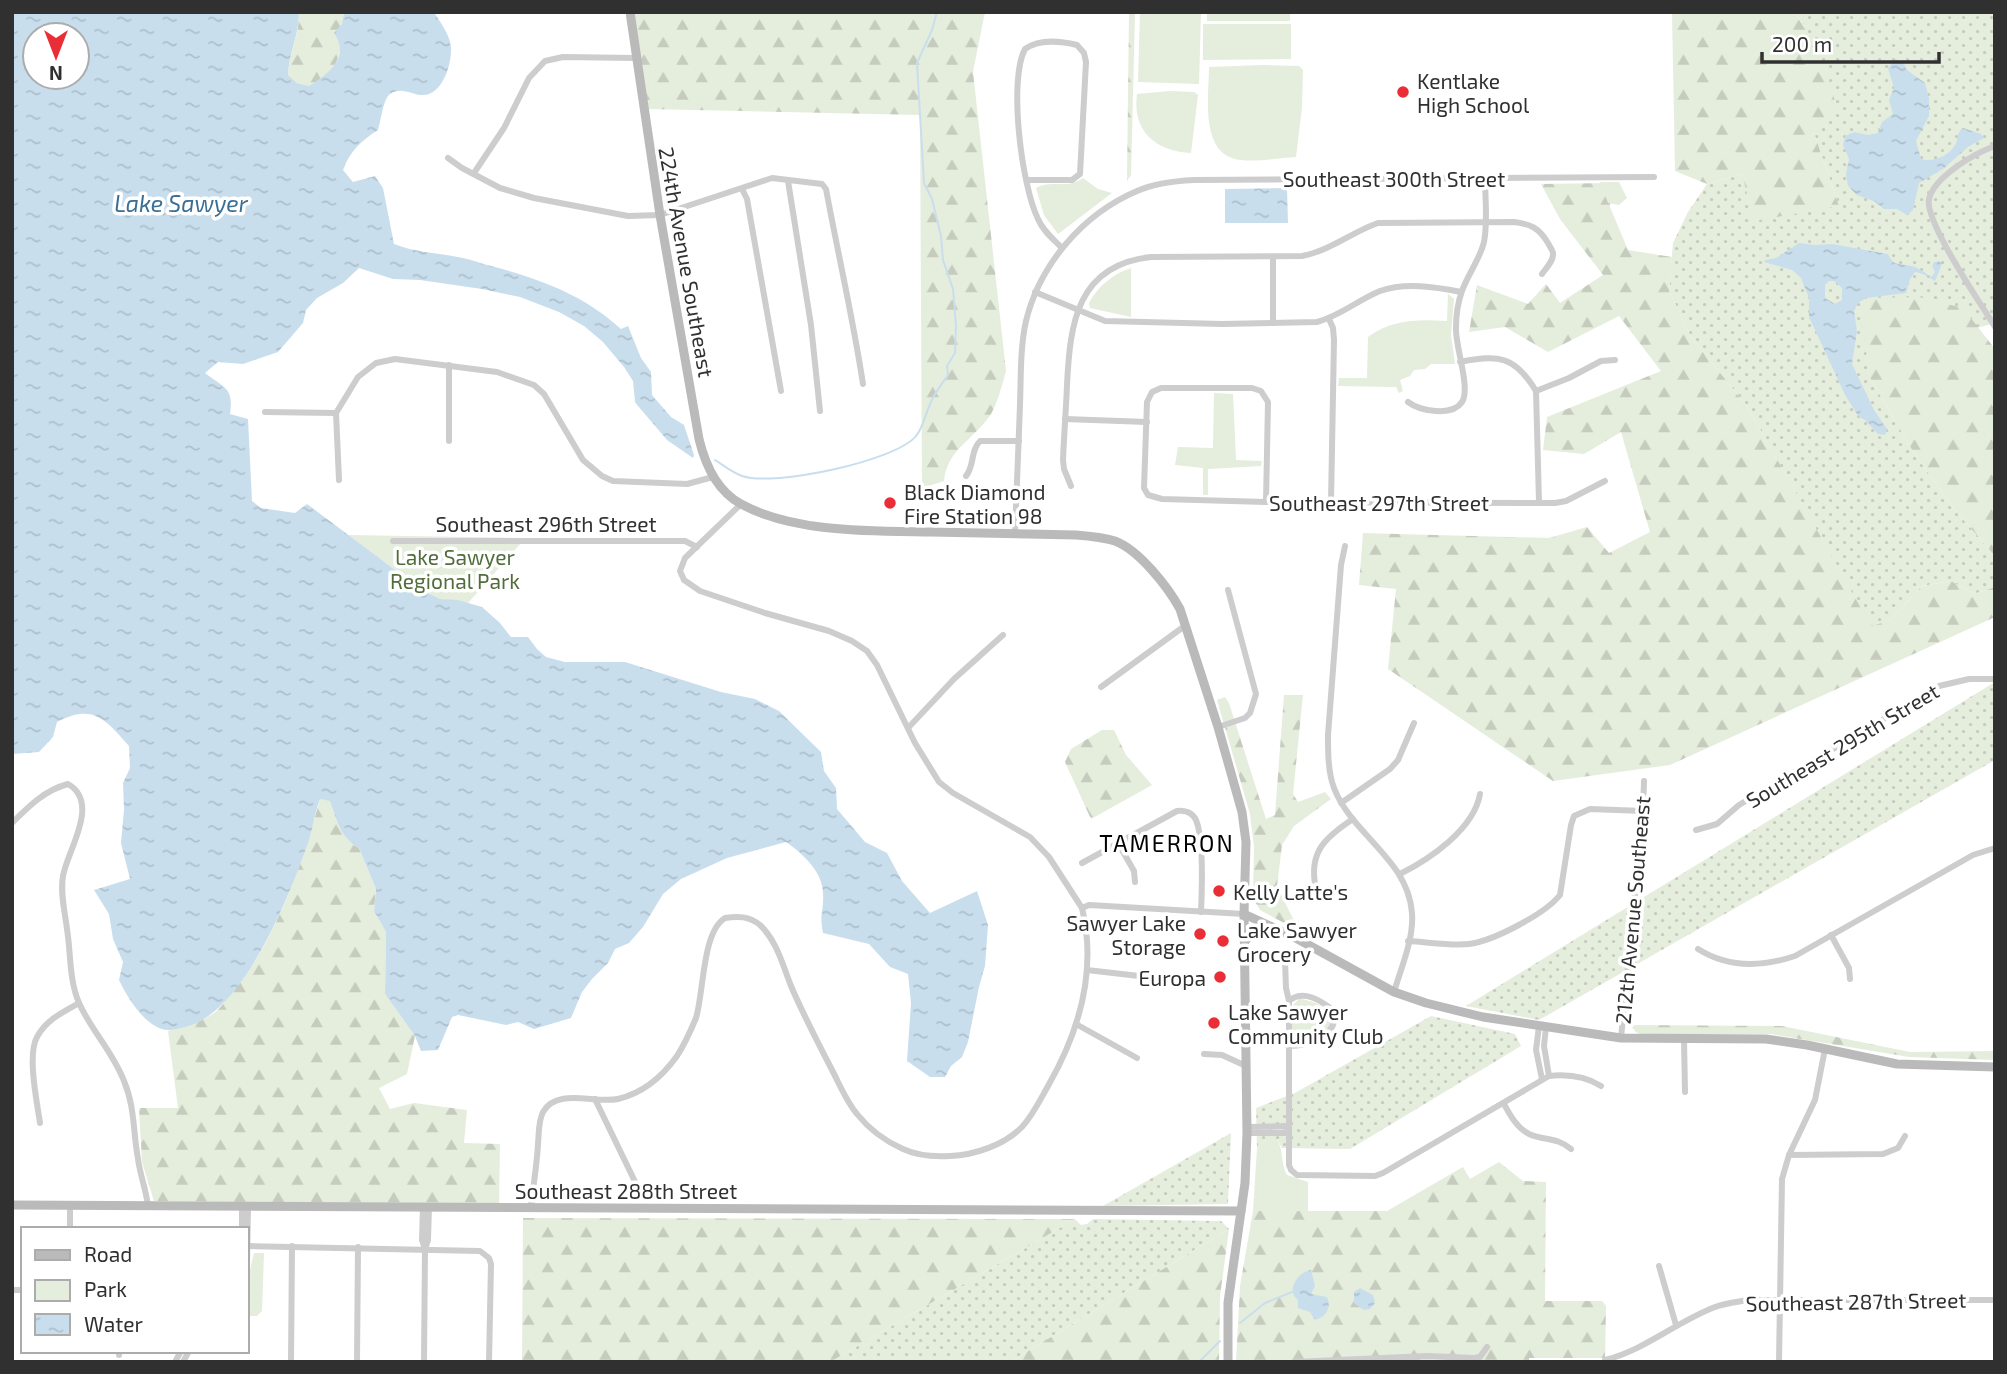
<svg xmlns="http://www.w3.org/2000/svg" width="2007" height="1374" viewBox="0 0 2007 1374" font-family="'Exo 2',sans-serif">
	<defs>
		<pattern id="grass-dots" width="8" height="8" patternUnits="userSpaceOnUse" patternTransform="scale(1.75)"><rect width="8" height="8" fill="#e5eddd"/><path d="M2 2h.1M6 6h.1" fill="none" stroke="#c5ccbe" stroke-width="1.8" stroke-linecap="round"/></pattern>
		<pattern id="forest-firs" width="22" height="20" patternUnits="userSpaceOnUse" patternTransform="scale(1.75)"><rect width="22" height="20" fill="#e5eddd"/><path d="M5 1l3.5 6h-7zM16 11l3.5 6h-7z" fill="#c5ccbe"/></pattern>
		<pattern id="water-ripples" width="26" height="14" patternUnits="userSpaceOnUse" patternTransform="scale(1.75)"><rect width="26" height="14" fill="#c9deed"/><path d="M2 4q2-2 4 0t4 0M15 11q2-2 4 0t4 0" fill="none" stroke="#adbfcc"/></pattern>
	</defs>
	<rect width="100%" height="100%" fill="#fff"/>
	<!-- grass -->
	<g fill="url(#grass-dots)">
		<polygon points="1793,12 1995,12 1995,323 1977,328 1963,308 1870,378 1914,453 1954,509 1995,556 1995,587 1974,594 1951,581 1922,586 1889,621 1871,627 1747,406 1691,337 1669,291 1673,243 1688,212 1707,184 1742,174 1839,206 1814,133 1804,25"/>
		<polygon points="1995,682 1995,760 1539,1020 1466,1006"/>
		<polygon points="1431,1016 1515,1034 1521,1046 1350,1149 1282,1148 1277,1139 1266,1139 1257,1149 1256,1108 1295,1093"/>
		<polygon points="1231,1133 1228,1204 1103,1206"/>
		<polygon points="1075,1219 1081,1225 1087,1224 1093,1219 1221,1221 1229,1229 1010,1362 830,1362"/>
	</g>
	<!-- forest -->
	<g fill="url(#forest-firs)">
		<path d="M299,12H344C341,32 344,58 329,73C324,78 315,82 309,86L297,83L288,75C289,53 300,34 299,12Z"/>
		<path d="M630,12H985L973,72L1006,371C1002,385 998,402 991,414C974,440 947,449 944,481L922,488L920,115L648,109Z"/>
		<polygon points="1129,12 1135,12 1131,175 1127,181"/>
		<path d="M1672,12H1793C1818,41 1828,73 1837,109L1814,133L1839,206L1754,221L1742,174L1707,184L1675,171Z"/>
		<polygon points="1610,183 1610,207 1628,250 1672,257 1669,291 1691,337 1747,406 1871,626 1889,621 1922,586 1951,581 1974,594 1995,587 1995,617 1670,765 1553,781 1388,669 1396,589 1359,585 1363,533 1549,538 1587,527 1609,553 1650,532 1621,432 1584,454 1543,450 1547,417 1661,371 1619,316 1548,352 1505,327 1469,332 1477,285 1528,304 1546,284 1560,303 1603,275 1560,219 1541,184"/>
		<polygon points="1919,297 1963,308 1995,349 1995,556 1954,509 1914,453 1870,378 1861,319 1867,298"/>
		<polygon points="1284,695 1303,695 1293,794 1298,802 1325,792 1331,799 1294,826 1282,845 1277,886 1299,931 1260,910 1253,898 1254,847 1250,814 1217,700 1225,697 1229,703 1266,819 1275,815"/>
		<polygon points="1102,730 1114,730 1126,755 1152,785 1091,819 1065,762 1071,749"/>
		<path d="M320,799L330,800C337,820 340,838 359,848L376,889L374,911L386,932L385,994L415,1036L407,1074L379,1088L390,1109L414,1103L467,1110L464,1143L500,1144L499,1204L154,1201L142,1162L139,1108H178L168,1031C184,1027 198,1023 213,1014C220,1009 225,1001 231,994C274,945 303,862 320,799Z"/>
		<polygon points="1630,1025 1782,1026 1910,1052 1995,1051 1995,1060 1909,1057 1771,1034 1643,1035 1636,1032"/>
		<polygon points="1499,1162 1523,1181 1546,1182 1545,1301 1602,1301 1606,1306 1605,1358 1529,1358 1529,1362 1236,1362 1240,1286 1253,1211 1387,1211 1463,1167 1470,1179"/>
		<polygon points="523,1218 1075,1219 830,1362 522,1362"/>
		<polygon points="1229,1229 1220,1296 1219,1362 1010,1362"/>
	</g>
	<!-- park -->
	<g fill="#e5eddd">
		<polygon points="1140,12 1201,12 1199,84 1138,82"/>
		<rect x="1207" y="12" width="83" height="9"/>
		<polygon points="1203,24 1291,24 1291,59 1203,60"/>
		<path d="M1263,65L1299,66L1303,70L1302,107L1296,157C1278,158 1259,162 1241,160C1199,156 1209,97 1209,67Z"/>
		<path d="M1170,91L1194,92L1198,95L1191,153C1155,151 1132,131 1137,94Z"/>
		<path d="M1083,178L1098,189L1112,193L1058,234L1044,215L1036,188C1051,179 1067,190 1083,178Z"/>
		<polygon points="1600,182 1619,182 1627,198 1619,205 1608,203"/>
		<path d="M1131,268V317L1090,308L1089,303C1098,286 1113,274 1131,268Z"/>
		<path d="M1448,294L1454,299L1451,336L1455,364H1431L1425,369L1414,370L1410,376L1400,380L1403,391L1399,393L1396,387L1338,386L1339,378H1367L1368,337C1392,319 1418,319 1447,321Z"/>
		<polygon points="1214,393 1233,394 1236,460 1262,461 1261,466 1208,469 1208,495 1203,495 1203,468 1175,465 1178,447 1213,448"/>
		<polygon points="348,535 523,538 522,542 468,603 440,599 422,590"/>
		<path d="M1299,999C1307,999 1328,1006 1331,1015C1332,1019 1331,1023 1330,1027L1304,1042L1294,1040L1292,1035V1006Z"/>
		<path d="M1266,1139H1277C1284,1151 1280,1163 1287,1175L1308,1182V1211H1253L1257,1149Z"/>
		<polygon points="254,1253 264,1253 262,1311 257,1316 247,1316 247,1282"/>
	</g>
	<!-- water -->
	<g fill="url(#water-ripples)" fill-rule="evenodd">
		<path d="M12,12H299C299,36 289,52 288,75L297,83L309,86C328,74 351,57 334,33L342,24L344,12H434C440,22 450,35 451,47C452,63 443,95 423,95C412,95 401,86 390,94C383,99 381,121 378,130C361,141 350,151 343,170L353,182L375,176L383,188L394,244C417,253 440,253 463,258C474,260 484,265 495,267C542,280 584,295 621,329L628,326L641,358L651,372L652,395L671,417L684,425L694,455L693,458L667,440L638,406L635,402L633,381L624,367L603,342L584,326L559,312L520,297L482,289L420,280L393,279L359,268L343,283L317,298L306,310L303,323L278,352L243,364L218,362L205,373C224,388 234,387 230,414L248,419L252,501L261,508L295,513L307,504L422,590L440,599L458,600L482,607L500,623L511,637H528L537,649L546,657L565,662H625L721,692L755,699L779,711L821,752L824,771L836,788L837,809L865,842L887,853L902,881L930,913L977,891L988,925L985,966L979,987L968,1042L962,1057L951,1066L945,1077H930L907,1061L911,1003L908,974L890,967L869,944L823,933C819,914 824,910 823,894C823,872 803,854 786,842L727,858L681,879L663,894L643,927L629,943L615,949L608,963L592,979L582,992L571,1018L534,1029L518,1022L506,1025L458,1015L452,1017L438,1050L421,1051L415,1036L385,994L386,932L374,911L376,889L359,848C340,838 337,820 330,801L320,799C315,812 313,827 309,840C291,892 244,1014 185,1027C180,1028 174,1030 170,1030C147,1031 127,997 119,980L123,962L113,939L109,914L94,890L130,879L121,843L124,810L123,783L130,768L129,746C105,719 93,703 57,722L53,737L39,752L12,754ZM77,35V77H35V35Z"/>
		<path d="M1895,59L1903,62L1907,70L1925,83L1929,98V116L1916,141L1921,159C1933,163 1951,155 1956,143C1959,135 1957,133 1963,128L1981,134L1984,138L1968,147L1943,169L1919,183L1913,210L1907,215L1897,209H1884L1874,201L1857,195L1848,186L1846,174L1849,159L1843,145L1845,136L1854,132L1868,135L1878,133L1882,122L1893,114L1889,100L1894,88L1888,68Z"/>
		<polygon points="1287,188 1288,223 1225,223 1225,189"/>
		<path d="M1799,243L1815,245L1832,244L1888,254C1894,267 1899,263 1911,266C1917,267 1926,273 1931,277L1935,272L1932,266L1934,262L1939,261L1942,264L1935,281L1923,274L1915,272L1910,279L1906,293L1866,298L1858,303L1854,311L1857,331L1852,364L1874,410L1887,429L1885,435L1878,434L1865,420L1859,417L1845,395L1809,317V298L1801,278L1792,270L1764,262L1765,260L1776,258ZM1829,281H1834L1842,288V300L1835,304L1825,298V285Z"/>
		<path d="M1311,1270L1315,1286L1311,1294L1327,1297C1332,1308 1326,1317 1315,1320L1310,1312L1298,1308V1300C1286,1291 1297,1272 1311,1270Z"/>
		<polygon points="1360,1288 1373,1295 1375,1303 1370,1309 1364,1310 1354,1303 1354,1292"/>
	</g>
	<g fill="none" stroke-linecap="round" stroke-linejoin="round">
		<!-- stream -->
		<g stroke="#c9deed" stroke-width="2">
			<path d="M715,460C723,465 733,473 742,476C773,487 896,461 916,436C923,428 926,412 931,402C935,392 942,384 948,375L947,366L955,353L956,326L953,289L943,260L941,236L932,199L924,183L917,63L932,30L937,12"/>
			<polyline points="1240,1323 1265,1303 1292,1292"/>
			<polyline points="1199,1362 1220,1341"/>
		</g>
		<!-- street -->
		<g stroke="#cdcdcd" stroke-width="6">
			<path d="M1995,146C1975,153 1934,177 1929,199C1924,221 1981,304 1995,327"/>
			<path d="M448,158L462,168L500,188L534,198L628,216L660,215L772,178L822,184L826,189C838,254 853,318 863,384"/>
			<polyline points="474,173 504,128 529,78 545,61 563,57 636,58"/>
			<path d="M1027,180H1072L1080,174L1086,62L1084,53L1077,45C1061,41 1039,39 1025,49C1008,81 1022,187 1038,219C1043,231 1053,239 1062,248"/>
			<polyline points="788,181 811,325 820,411"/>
			<polyline points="742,189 747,199 781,391"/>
			<path d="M1035,292L1105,321L1222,324L1317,322C1340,316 1358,300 1380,291C1405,282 1436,287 1461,292"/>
			<polyline points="1329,319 1333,328 1334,340 1331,502"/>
			<polyline points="1273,323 1273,257"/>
			<path d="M1460,362C1498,354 1515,356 1536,391L1539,502"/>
			<polyline points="449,365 449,441"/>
			<polyline points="1536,391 1569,378 1601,361 1615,360"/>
			<path d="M1408,402C1420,411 1452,417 1462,402C1471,388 1455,346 1456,328C1456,316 1458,302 1462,291C1468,274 1480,259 1484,242C1488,222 1485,198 1485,178"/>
			<polyline points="265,412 336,413"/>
			<polyline points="1065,419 1147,422"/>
			<path d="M966,476C975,465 970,451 980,441H1019"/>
			<polyline points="339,480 336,413 358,377 376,363 395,359 497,372 534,385 544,394 583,460 602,476 613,481 687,484 713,477"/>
			<path d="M1071,486L1064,469L1063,460C1064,435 1066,410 1067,385C1070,323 1077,265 1151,257L1302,256C1329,251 1352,232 1378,223L1514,222C1531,224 1539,228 1548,243C1549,245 1553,251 1553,253C1554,261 1546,268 1542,274"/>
			<polyline points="1266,502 1268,402 1261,391 1252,388 1161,388 1152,392 1147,402 1144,488 1148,495 1162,499 1266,502 1555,503 1566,501 1605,481"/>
			<path d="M1015,533C1017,491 1018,448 1020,405C1021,377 1020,348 1026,321C1040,264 1083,214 1137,191C1155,183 1174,181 1194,180L1654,177"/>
			<polyline points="393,541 685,541 697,547"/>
			<path d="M1345,546L1341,565L1328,735C1328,753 1328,772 1334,788C1352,835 1408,859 1412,913C1414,939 1401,968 1394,992"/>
			<polyline points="1101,687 1186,625"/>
			<polyline points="1218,727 1245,718 1250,713 1256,694 1228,590"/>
			<polyline points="908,728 954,679 1003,635"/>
			<polyline points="1341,803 1390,769 1398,760 1414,723"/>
			<path d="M12,823C29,806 45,790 68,784C101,803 67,851 63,876C60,894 65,912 67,929C71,954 69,980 79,1003C91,1030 113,1052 124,1081C135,1107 133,1132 138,1159C140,1175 146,1189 148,1206"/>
			<polyline points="1696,830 1717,824 1739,805 1939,686 1969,679 1995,679"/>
			<polyline points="1118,843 1134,871 1135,882"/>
			<path d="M1082,863L1177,811C1184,810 1192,812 1196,820C1204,839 1202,890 1201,912"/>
			<path d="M1400,874C1430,859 1474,829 1480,794"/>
			<path d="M1316,889C1308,853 1324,838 1353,819"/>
			<polyline points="1082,908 1089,905 1244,914"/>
			<polyline points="1831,935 1849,968 1850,979"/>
			<path d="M1408,941C1428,942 1450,946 1469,944C1493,941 1545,914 1560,895L1571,825L1574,816L1590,809L1643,811"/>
			<path d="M1698,949C1728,968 1762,967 1795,956L1973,855L1995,848"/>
			<path d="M1285,961L1286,988L1289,1001V1165L1291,1170L1297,1175L1375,1176L1383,1173L1549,1076C1568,1074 1585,1076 1601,1086"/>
			<polyline points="1087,970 1165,979"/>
			<polyline points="1076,1024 1137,1058"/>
			<polyline points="1539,1026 1536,1050 1542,1079"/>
			<polyline points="1546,1027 1544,1046 1549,1076"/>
			<polyline points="1621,1038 1643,811 1644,781"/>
			<polyline points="1684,1039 1685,1092"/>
			<path d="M1288,1046C1308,1046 1341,1036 1333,1010C1320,1000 1303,989 1289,1001"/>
			<polyline points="1204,1054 1222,1055 1246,1066"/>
			<polyline points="595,1099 640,1192"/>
			<path d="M1504,1104C1510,1115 1517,1128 1529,1134C1545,1141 1557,1137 1571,1149"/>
			<path d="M40,1123C37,1102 27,1055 37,1037C46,1020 63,1012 79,1003"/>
			<polyline points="1247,1127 1288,1126"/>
			<polyline points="1247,1133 1288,1133"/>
			<polyline points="1789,1155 1883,1154 1898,1148 1905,1136"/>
			<polyline points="70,1205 70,1229"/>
			<polyline points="423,1206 422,1240 425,1249 428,1240 429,1206"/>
			<path d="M531,1207C533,1186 537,1165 538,1144C539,1134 538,1122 543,1112C557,1087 595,1104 618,1099C643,1093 662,1077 677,1056C684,1045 691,1030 696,1018C704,992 702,932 725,918C738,916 749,916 760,925C777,941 783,966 791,986C803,1014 817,1041 831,1068C839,1083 846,1101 857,1114C869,1129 885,1141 903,1149C918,1156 933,1157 950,1156C975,1155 1004,1145 1022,1127C1033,1115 1040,1100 1048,1086C1079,1032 1097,970 1082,908L1049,857L1030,837L953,793L939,782L915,743L877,665L867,651L852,641L829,631L765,613L700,591L684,580L680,571L685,558L741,504"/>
			<polyline points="242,1229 242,1205"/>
			<polyline points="247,1246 480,1251 489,1258 491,1264 489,1362"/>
			<polyline points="247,1264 248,1205"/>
			<polyline points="1659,1266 1676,1325"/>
			<polyline points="12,1290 23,1290"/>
			<polyline points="119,1351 119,1355"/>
			<path d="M1605,1360C1645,1350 1676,1322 1715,1307C1725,1303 1737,1302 1748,1300H1995"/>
			<polyline points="175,1362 181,1351"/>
			<polyline points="183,1362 189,1351"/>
			<polyline points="291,1362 292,1246"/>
			<polyline points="357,1362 358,1247"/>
			<polyline points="424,1362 425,1249"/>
			<polyline points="1294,1362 1427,1356 1474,1358 1480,1357 1487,1347"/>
			<polyline points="1779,1362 1782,1179 1789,1155 1815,1100 1825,1049"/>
		</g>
		<!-- secondary -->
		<g stroke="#bababa" stroke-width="9">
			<path d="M630,12L660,215L699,439C705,464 717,491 741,504C794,533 873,531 931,532C980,533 1028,534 1076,535C1089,536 1102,537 1115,541C1139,550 1168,587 1180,609L1218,727L1242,812L1246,842L1244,914L1247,1133L1245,1183L1228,1303V1362"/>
			<polyline points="1244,914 1294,937 1394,992 1426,1003 1483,1017 1621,1038 1766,1039 1807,1045 1897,1064 1995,1067"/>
			<polyline points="1245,941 1259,928 1271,927"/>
			<polyline points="12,1205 1241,1211"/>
		</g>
	</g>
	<!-- markers -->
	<g fill="#ea2e37" stroke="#fff" stroke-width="2.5">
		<circle cx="1403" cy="92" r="7"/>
		<circle cx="890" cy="503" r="7"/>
		<circle cx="1219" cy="891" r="7"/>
		<circle cx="1200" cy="934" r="7"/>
		<circle cx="1223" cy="941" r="7"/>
		<circle cx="1220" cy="977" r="7"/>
		<circle cx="1214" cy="1023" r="7"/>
	</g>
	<g text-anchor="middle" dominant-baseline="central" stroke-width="7" stroke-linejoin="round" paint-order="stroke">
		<!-- poi labels -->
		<g font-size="21" fill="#303030" stroke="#fff" text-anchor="start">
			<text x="1417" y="80">Kentlake<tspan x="1417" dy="24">High School</tspan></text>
			<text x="904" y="491">Black Diamond<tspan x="904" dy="24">Fire Station 98</tspan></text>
			<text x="1233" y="891">Kelly Latte's</text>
			<text x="1186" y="922" text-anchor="end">Sawyer Lake<tspan x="1186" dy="24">Storage</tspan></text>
			<text x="1237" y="929">Lake Sawyer<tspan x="1237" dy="24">Grocery</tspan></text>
			<text x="1206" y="977" text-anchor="end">Europa</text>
			<text x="1228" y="1011">Lake Sawyer<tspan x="1228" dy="24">Community Club</tspan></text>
		</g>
		<!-- street labels -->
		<g font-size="21" fill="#303030" stroke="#fff">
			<text x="1394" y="178">Southeast 300th Street</text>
			<text transform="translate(687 262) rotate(80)">224th Avenue Southeast</text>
			<text x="1379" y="502">Southeast 297th Street</text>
			<text x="546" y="523">Southeast 296th Street</text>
			<text transform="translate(1842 745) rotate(-31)">Southeast 295th Street</text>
			<text transform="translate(1632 910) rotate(-85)">212th Avenue Southeast</text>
			<text x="626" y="1190">Southeast 288th Street</text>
			<text transform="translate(1856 1301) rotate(-1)">Southeast 287th Street</text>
		</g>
		<!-- park labels -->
		<g font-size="21" fill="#516d3b" stroke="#fff">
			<text x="455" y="556">Lake Sawyer<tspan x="455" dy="24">Regional Park</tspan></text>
		</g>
		<!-- water labels -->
		<g font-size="23" font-style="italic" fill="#3a6f95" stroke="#fff">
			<text x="181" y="203">Lake Sawyer</text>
		</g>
		<!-- neighbourhood labels -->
		<g font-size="23" letter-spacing="2" fill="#000" stroke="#fff">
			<text x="1167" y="843">TAMERRON</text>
		</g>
	</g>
	<!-- border -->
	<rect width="2007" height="1374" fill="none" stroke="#303030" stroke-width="28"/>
	<!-- legend -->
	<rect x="21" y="1227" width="228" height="126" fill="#ffffff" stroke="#acacac" stroke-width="2"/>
	<rect x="35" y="1250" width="35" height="10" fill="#bababa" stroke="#acacac" stroke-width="2"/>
	<text x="84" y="1262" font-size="21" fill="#303030">Road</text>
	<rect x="35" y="1280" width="35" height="21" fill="#e5eddd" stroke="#acacac" stroke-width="2"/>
	<text x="84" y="1297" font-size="21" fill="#303030">Park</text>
	<rect x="35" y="1314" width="35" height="21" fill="url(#water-ripples)" stroke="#acacac" stroke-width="2"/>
	<text x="84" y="1332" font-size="21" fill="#303030">Water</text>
	<!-- north arrow -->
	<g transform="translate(56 56) rotate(180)"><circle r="33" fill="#ffffff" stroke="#acacac" stroke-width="2"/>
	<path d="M0-5L12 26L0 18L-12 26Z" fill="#ea2e37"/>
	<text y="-10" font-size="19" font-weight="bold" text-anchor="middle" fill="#303030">N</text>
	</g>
	<!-- scale -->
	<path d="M1762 52v10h177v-10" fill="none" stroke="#303030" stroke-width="3.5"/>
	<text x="1772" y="52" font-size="21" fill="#303030" stroke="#ffffff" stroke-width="5" paint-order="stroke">200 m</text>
</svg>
